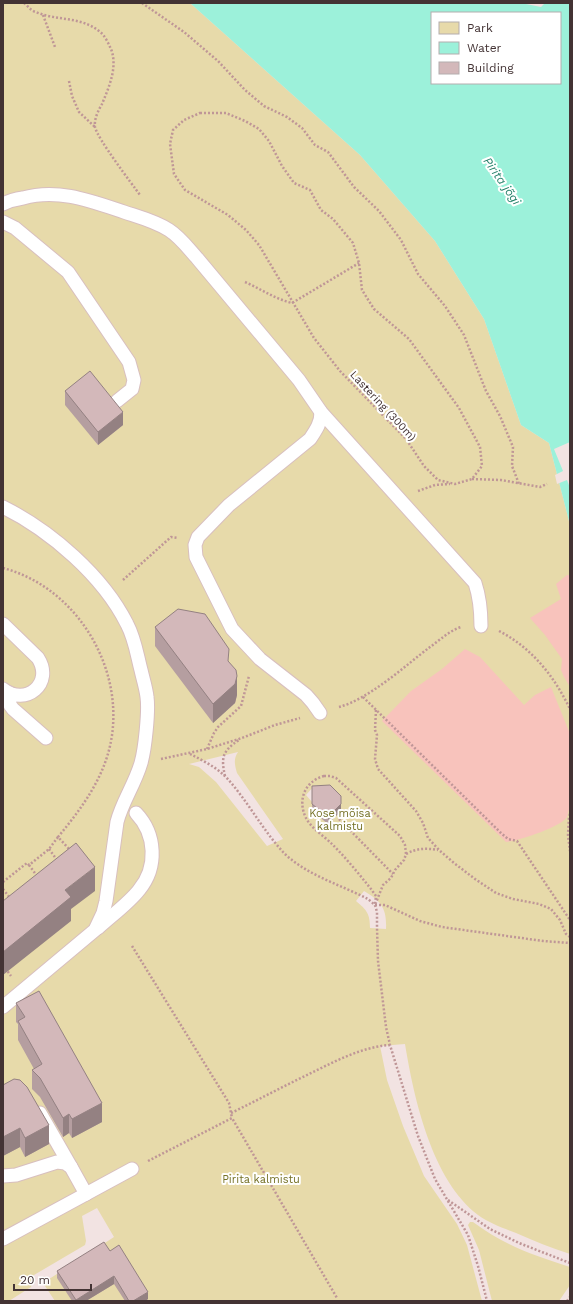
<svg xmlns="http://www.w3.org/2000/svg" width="573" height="1304" viewBox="0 0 573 1304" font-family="'Work Sans',sans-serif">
	<rect width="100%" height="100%" fill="#f2e3e2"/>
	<!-- green -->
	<g fill="#e7daaa" fill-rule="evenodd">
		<path d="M3,3H190L360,155L435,241L484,319L521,425L549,443L570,525V1254C551,1248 534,1241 516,1233C503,1228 489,1223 478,1215C432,1180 414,1099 405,1044L380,1046L387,1080L403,1126L424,1176L457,1224L467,1245L482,1301H55L43,1283L114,1237L97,1208L82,1216L86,1241L85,1245L34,1275L31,1287L9,1301H3ZM238,752C233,759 235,766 237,773L283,839L267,846L216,782L199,767L189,764ZM314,786L313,810L312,802L306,795ZM364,891C381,901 387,908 386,929L370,928C370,914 367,910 356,901Z"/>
		<path d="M470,1222H473C504,1245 533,1255 570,1267V1285L559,1301H492L479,1250L468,1225Z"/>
	</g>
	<!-- sand -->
	<g fill="#f8c3bc">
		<polygon points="567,575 570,575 570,687 564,677 561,670 562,659 545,635 530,618 561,599 556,584"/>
		<path d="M465,649L480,657L524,705L535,695L551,687L570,734V808C568,811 568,814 567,817C561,827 518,841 506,842L382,721L411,691L442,669Z"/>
	</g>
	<!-- water -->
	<path fill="#9cf1da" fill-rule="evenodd" d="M190,3H521L541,7L545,3H570V525L549,443L521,425L484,319L435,241L360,155ZM432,13H560V83H432Z"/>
	<!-- pier -->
	<polygon fill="#f2e3e2" points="570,442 570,488 567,480 557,484 555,475 563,471 554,449"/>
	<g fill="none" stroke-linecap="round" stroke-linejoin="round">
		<!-- lane casing -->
		<g stroke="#d8bfbf" stroke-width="15">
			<g id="lane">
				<path d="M3,204C9,201 16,199 23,198C58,188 91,201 124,212C139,217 155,221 169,230C180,237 188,248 197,258L299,380L321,412L475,583C480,598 481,611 481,626"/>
				<polyline points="3,222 15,228 68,272 129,362 134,380 132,389 117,401"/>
				<path d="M3,507C51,531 103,576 127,624C135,639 137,655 141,670C143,679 146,688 147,697C149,711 145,749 141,763C135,784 122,802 117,822L106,901L103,913L95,930L3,1007"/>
				<path d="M3,624L38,658C54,683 26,707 3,689"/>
				<polyline points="9,693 10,705 13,709 46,738"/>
				<path d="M320,713L313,703L306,695L260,659L232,629L196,557L195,545L198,537L229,505L310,439C316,430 321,423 321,412"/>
				<path d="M98,928C111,916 129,903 139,890C158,867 156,834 136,813"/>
				<polyline points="40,1113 71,1167"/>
				<polyline points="3,1176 16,1175 57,1162 65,1163 71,1167 86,1194"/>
				<polyline points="3,1239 132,1169"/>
			</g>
		</g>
		<!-- path -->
		<g stroke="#bf9697" stroke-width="2.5" stroke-dasharray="2 2" stroke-linecap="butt">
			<path d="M24,3C28,6 31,11 36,12C56,21 80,16 99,31C105,35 108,43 111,49C118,67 109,87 102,104C98,111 94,119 95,127C97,138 132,184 140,195"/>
			<polyline points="142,3 184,32 218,61 245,90 264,106 287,117 302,128 315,145 328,152 354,187 379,211 401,240 418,274 445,306 464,335 486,391 500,416 513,447 512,466 519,484"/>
			<polyline points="43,15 55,47"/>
			<polyline points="69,81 72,96 79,112 95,127"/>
			<polygon points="200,113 226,113 245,121 259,129 269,141 282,166 294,183 310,190 321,210 333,219 353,243 359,263 362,290 374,309 409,339 459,408 480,447 482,466 472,479 455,484 438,480 424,466 406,439 340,371 314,338 259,245 246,230 228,215 185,190 174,174 170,144 173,130 184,120"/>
			<path d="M245,282C261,289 275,299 292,303L359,263"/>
			<polyline points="472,479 501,480 540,487 547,484"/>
			<polyline points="418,491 435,485 450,484"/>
			<path d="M3,568C83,589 133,682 106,760C96,789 77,814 58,837L70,850"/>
			<polyline points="123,580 171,537 178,538"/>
			<path d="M499,631C532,648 554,676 570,709"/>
			<polyline points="363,697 501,833 508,839 517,841 570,920"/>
			<path d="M339,707C369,699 405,666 430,647C440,640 449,631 461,627"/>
			<polyline points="376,710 375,730 377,735 375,759 378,769 416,811 423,823 428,838 439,850 454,863 475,879 496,893 513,899 539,904 551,909 560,920 566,934 570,937"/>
			<polyline points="207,749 214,733 218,727 241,706 249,676"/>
			<path d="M190,754C202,760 216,767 226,777C247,800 262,829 283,852C304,874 341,885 368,899L375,905L377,912V928L378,961L386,1027L390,1045L418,1136L435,1179L468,1235L478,1266L487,1301"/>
			<polyline points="161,759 207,749 242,738 275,725 300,718"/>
			<path d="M225,776C221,758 222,751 239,740"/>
			<path d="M324,776H330L336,778L400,836L405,845L406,854L404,860L395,870L391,878L383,885L375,905L376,896L371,889C359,874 346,858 332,844C324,836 311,828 306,818C297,800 305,781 324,776Z"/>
			<polyline points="570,814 569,817 568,835 570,851"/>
			<polyline points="339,819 393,874"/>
			<polyline points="49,849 57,860"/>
			<path d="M406,854C417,848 426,848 438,850"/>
			<polyline points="29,865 37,876"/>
			<polyline points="3,882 27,863 29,865 49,849 58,837"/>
			<polyline points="3,889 10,898"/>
			<polyline points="375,905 385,905 420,921 442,927 543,941 570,943"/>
			<polyline points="132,946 229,1103 232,1118"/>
			<polyline points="3,965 11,976"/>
			<path d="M231,1113C256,1101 280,1088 305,1076C332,1063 360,1047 390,1045"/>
			<polyline points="148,1161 232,1118 337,1298"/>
			<polyline points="448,1200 490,1229 519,1243 570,1263"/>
			<polyline points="567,1301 570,1297"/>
		</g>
		<!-- lane -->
		<use href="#lane" stroke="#fff" stroke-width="13"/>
	</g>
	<!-- wall -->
	<g fill="#b59ea0">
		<polygon points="65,391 123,425 98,445 65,405"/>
		<polygon points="155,627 229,663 237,695 235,703 213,723 155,646"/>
		<polygon points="312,786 341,803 341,811 328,824 312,811"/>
		<polygon points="16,1003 102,1122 72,1138 69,1133 63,1137 40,1097 32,1089 32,1070 34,1069 18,1040 18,1024 16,1022"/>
		<polygon points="3,1085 49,1144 25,1157 20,1147 3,1156"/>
		<polygon points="110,1251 148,1299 145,1301 125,1301 114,1284 86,1301 72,1301 57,1278 57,1271"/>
	</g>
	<!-- shaded-wall -->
	<g fill="#948182">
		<polygon points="123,412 123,425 98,445 98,432"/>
		<polygon points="237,676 237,695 235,703 213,723 213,704"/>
		<polygon points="341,796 341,811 328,824 328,817"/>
		<polygon points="95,867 95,891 71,909 71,921 3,975 3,952 65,890"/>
		<polygon points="102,1103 102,1122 72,1138 72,1119"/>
		<polygon points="69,1114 69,1133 63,1137 63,1118"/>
		<polygon points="49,1125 49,1144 25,1157 25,1138"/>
		<polygon points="20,1128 20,1147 3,1156 3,1137"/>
		<polygon points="114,1276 114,1284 86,1301 76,1301 76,1300"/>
		<polygon points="148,1292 148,1299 145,1301 133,1301"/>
	</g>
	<!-- building -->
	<g fill="#d3b8ba" stroke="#948182">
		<polygon points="90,371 123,412 98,432 65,391"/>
		<polygon points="178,609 205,614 229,649 228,661 236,670 237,676 235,684 213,704 155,627"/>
		<polygon points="330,785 341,796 341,804 328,817 312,804 312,786"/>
		<polygon points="76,843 95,867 65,890 71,897 3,952 3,901"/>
		<polygon points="39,991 102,1103 72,1119 69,1114 63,1118 40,1078 32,1070 42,1064 18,1021 25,1017 16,1003"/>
		<polygon points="14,1079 20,1080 27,1087 49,1125 25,1138 20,1128 3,1137 3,1085"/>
		<polygon points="104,1242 110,1251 119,1245 148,1292 133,1301 129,1301 114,1276 76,1300 57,1271"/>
	</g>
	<g text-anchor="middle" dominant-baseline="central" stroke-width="4" stroke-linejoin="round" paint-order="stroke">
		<!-- street labels -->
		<g font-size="11" fill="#433334" stroke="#fff">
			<text transform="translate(383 406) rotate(47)">Lastering (300m)</text>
		</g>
		<!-- park labels -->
		<g font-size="11" fill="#757126" stroke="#fff">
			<text x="340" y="813">Kose mõisa<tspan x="340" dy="13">kalmistu</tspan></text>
			<text x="261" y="1179">Pirita kalmistu</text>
		</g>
		<!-- water labels -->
		<g font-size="12" font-style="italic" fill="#248069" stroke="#fff">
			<text transform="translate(502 181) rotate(55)">Pirita jõgi</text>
		</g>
	</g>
	<!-- border -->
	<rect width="573" height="1304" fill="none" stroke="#433334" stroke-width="8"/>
	<!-- legend -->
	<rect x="431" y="12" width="130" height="72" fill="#ffffff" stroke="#b4adae"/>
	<rect x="439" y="22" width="20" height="12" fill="#e7daaa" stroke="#b4adae"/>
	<text x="467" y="32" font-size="12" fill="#433334">Park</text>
	<rect x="439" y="42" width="20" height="12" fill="#9cf1da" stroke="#b4adae"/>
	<text x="467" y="52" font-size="12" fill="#433334">Water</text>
	<rect x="439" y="62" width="20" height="12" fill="#d3b8ba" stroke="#b4adae"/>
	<text x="467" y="72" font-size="12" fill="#433334">Building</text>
	<!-- scale -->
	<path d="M14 1284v6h77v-6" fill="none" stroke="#433334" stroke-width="2"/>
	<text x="20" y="1284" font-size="12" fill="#433334" stroke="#ffffff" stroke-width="3" paint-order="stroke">20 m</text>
</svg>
